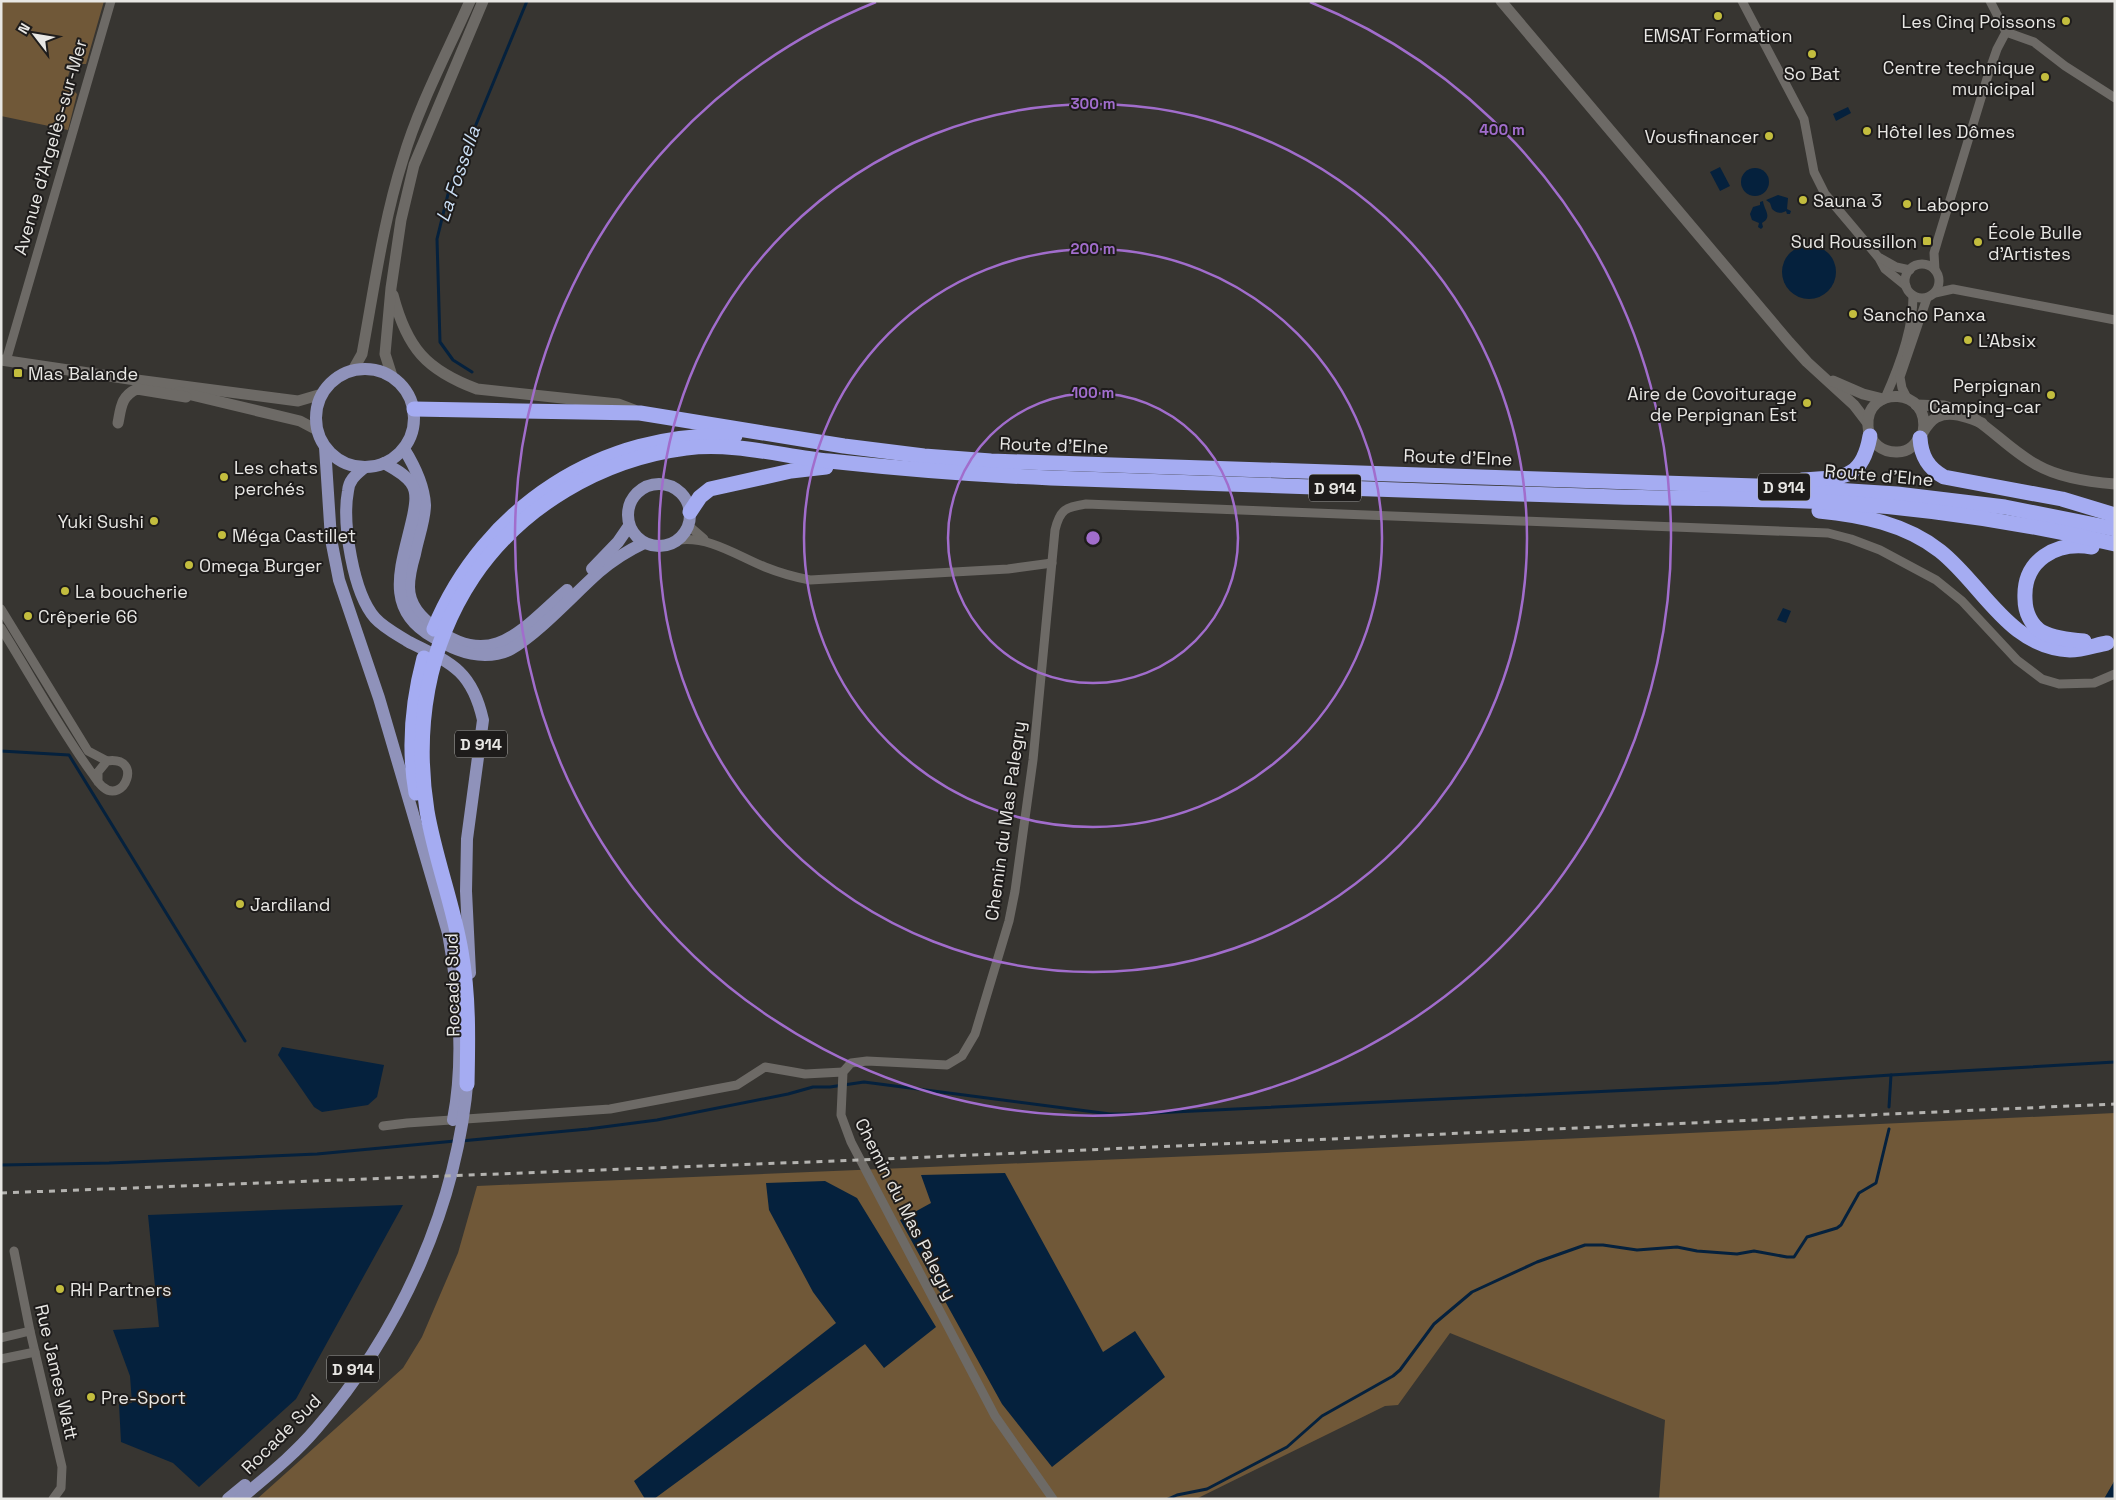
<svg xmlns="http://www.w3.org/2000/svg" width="2116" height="1500" viewBox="0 0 2116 1500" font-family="'Space Grotesk',sans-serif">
	<rect width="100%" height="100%" fill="#373531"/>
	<!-- green -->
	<g fill="#705838">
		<polygon points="1,1 104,1 86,64 72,64 66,83 77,94 68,130 1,116"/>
		<polygon points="2115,1113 2115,1480 2104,1499 1659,1499 1665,1420 1450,1333 1398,1405 1385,1406 1196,1499 257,1499 403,1368 422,1337 458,1253 477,1186 1287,1152"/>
	</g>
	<!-- water -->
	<g fill="#05213d">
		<polygon points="1848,107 1851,113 1836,121 1833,114"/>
		<polygon points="1720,167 1730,186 1720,191 1710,172"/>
		<circle cx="1755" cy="182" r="14"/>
		<path d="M1778,195L1788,198L1787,209L1791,211L1790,214H1787L1786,211C1781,214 1776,213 1772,209L1770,203L1766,200Z"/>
		<path d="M1763,201C1764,210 1773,217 1762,223L1763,227L1761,229L1758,227L1759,223L1752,220L1750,214L1753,207L1760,205V202Z"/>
		<circle cx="1809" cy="272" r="27"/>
		<polygon points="1783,608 1791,611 1786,623 1777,620"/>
		<polygon points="282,1047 384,1065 377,1097 368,1105 322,1112 314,1107 278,1055"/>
		<polygon points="1005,1173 1103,1352 1135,1331 1165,1377 1052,1467 1002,1404 900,1220 931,1203 921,1175"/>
		<polygon points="825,1181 857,1198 936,1327 884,1368 865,1344 654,1499 645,1499 634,1481 836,1323 813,1292 769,1210 766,1183"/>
		<polygon points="403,1205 296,1399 199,1487 173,1463 121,1442 119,1404 132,1403 130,1376 113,1330 159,1327 148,1215"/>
		<polygon points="2115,1480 2115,1499 2104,1499"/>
	</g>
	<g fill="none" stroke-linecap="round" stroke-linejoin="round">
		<!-- stream -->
		<g stroke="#05213d" stroke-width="3">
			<polyline points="472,372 453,360 440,342 437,239 449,190 527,1"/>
			<polyline points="1,751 69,755 245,1041"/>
			<polyline points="1889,1107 1891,1075 2115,1062"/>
			<polyline points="461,1141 588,1129 657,1120 788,1094 813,1087 830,1087 864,1082 1110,1114 1132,1114 1776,1083 1891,1075"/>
			<polyline points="1,1165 109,1163 317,1154 455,1141"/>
			<polyline points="1168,1499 1177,1495 1207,1489 1287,1447 1322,1416 1393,1376 1400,1370 1434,1324 1472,1292 1537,1262 1585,1245 1603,1245 1637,1250 1677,1247 1697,1251 1737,1254 1754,1251 1787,1257 1794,1257 1807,1237 1837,1228 1841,1225 1859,1193 1876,1183 1889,1129"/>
		</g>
		<!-- street -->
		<g stroke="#6d6a66" stroke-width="9">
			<polyline points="1742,1 1804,119 1814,172 1825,194 1879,258 1885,269 1906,286"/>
			<polyline points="1990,1 2006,32"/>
			<polyline points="2006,32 2034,42 2065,66 2115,98"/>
			<polyline points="1880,258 1896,267 1910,270"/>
			<circle cx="1922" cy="281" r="17"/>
			<polyline points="1935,270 1934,253 1939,236 1989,72 1997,49 2006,32"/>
			<polyline points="1935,293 1953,289 2115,320"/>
			<polyline points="6,361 111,1"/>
			<path d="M1885,398C1899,367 1913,330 1913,296"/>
			<polyline points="1907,398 1902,388 1900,377 1927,298"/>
			<polyline points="689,526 704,539"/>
			<path d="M679,540C709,536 738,556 765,567C780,573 794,577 810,580L1008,569L1052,563"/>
			<polyline points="1,609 88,751 107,761"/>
			<path d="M1,628C31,676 58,726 91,772C95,777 98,783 103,787C124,805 144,756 107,761L98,772V782"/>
			<polyline points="383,1126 407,1123 610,1109 737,1085 765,1067 805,1074 843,1072"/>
			<polyline points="14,1251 30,1331 62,1467 61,1488 53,1499"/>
			<polyline points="1,1338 30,1331"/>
			<polyline points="1,1359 35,1352"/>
			<path d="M1053,1499L995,1416L851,1142L841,1115L843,1072L851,1063L867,1061L947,1065L962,1056L975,1034L1009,921L1015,891L1033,760L1055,530C1060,509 1066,507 1086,504L1828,533L1851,539L1880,550L1936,580L1962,601L2017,660L2042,679L2059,684L2094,683L2115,674"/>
		</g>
		<!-- secondary -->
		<g stroke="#6d6a66" stroke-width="11">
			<polyline points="1501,1 1789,342 1807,362 1854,405 1867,422"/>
			<path d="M393,295C407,348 426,370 477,389L618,404L634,410"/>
			<polyline points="1,360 129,379 298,401 322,394"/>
			<path d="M353,370L362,354C374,289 383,222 403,159C419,105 447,53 470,1"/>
			<polyline points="392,376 385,354 391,288 401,220 414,165 483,1"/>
			<polyline points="1833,381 1863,394 1883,399"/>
			<polyline points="179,392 300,421 317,430"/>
			<polyline points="1916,405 1944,406 1961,411"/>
			<path d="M1975,419C1996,433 2014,453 2037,465C2060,478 2089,482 2115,484"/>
			<path d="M118,423C121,408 121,396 137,389L186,397"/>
			<path d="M1923,433C1932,386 1865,385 1868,426C1868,434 1872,441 1878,446C1883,450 1889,452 1896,452C1920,453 1920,426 1937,417C1951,410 1969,418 1982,423"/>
		</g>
		<!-- primary -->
		<g stroke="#8f92ba" stroke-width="12">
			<circle cx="365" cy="418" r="49"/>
			<path d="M325,447L331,539L339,580L379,698L448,933C459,994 465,1059 453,1120"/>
			<path d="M404,449C414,465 424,486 425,505C425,520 418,538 415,554C412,564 409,576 409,587C409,605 421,617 435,628C493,672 524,627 567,590"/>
			<path d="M384,463C393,468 405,474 411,483C418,492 415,506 413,516C403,563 381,608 433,637C450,647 465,655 485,655C493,655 504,653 511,649C540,632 573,595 599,572C613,560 627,551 644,543"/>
			<path d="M365,467C357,474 349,479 348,491C342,523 353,593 375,618C384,628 398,635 409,642C452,663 472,671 483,720L467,839L466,891L470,973"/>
			<circle cx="659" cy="515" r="31"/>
			<polyline points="592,569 618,542 629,526"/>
			<polyline points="228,1499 245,1485"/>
			<path d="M240,1499C266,1477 294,1455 316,1429C401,1331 458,1205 468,1075"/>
		</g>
		<!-- highway -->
		<g stroke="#a5acf2" stroke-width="15">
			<polyline points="414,409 640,413 844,446 924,456 991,461 1788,487 1897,494 2005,507 2115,529"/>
			<path d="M1920,438C1921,456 1928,468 1944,477L2062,499L2115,515"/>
			<path d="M1802,480C1842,477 1862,481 1870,436"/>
			<path d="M1819,511C1861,515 1906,524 1940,551C1983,585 2008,647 2070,650C2082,650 2096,645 2107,643"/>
			<polyline points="690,512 700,497 710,489 791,471 826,467"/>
			<path d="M434,629C484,507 603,430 735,436"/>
			<path d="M2084,641C2070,640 2054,638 2042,632C2031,625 2025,612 2025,599C2023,560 2056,541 2092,547"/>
			<path d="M416,793C408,747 412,703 424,658"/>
			<path d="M467,1084C468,1040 469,996 461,951C453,904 435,858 427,811C414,729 427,646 473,577C521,506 601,459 686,448C735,442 781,456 829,461C903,469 977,475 1051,478C1240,486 1429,491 1618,497C1688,499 1759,498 1829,502C1925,508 2021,522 2115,544"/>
		</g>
		<!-- rail -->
		<polyline stroke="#b4b3b0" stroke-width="3" stroke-dasharray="6 6" stroke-linecap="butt" points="1,1193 861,1160 2115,1104"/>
	</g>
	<!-- distance rings -->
	<g fill="none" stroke="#a16dcc" stroke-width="2.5">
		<circle cx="1093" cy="538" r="145"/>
		<circle cx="1093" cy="538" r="289"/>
		<circle cx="1093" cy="538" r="434"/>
		<path d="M1310 2A578 578 0 1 1 876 2"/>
	</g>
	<!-- markers -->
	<g fill="#c3bd3e" stroke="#1e1c1b" stroke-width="2">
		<circle cx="1718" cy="16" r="5"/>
		<circle cx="2066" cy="21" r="5"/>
		<circle cx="1812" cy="54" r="5"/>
		<circle cx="2045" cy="77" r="5"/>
		<circle cx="1867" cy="131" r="5"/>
		<circle cx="1769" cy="136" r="5"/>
		<circle cx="1803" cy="200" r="5"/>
		<circle cx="1907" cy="204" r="5"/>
		<rect x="1922" y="236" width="10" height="10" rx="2.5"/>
		<circle cx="1978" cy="242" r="5"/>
		<circle cx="1853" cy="314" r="5"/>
		<circle cx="1968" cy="340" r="5"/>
		<rect x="13" y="368" width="10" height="10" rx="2.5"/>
		<circle cx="2051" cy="395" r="5"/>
		<circle cx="1807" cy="403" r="5"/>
		<circle cx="224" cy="477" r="5"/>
		<circle cx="154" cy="521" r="5"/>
		<circle cx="222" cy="535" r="5"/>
		<circle cx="189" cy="565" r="5"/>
		<circle cx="65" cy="591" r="5"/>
		<circle cx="28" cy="616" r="5"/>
		<circle cx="240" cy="904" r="5"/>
		<circle cx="60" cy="1289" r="5"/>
		<circle cx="91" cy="1397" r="5"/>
	</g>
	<g text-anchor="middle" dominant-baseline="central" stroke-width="4" stroke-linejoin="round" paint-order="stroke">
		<!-- shield labels -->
		<g fill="#1e1c1b" stroke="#abaaa8" stroke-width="1">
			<rect x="1758" y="473.5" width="52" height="27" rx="4"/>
			<rect x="1309" y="474.5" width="52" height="27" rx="4"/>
			<rect x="455" y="730.5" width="52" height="27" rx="4"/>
			<rect x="327" y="1355.5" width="52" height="27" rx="4"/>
		</g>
		<g font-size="16" font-weight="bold" fill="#e8e7e4">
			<text x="1784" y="487">D 914</text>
			<text x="1335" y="488">D 914</text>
			<text x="481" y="744">D 914</text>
			<text x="353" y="1369">D 914</text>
		</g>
		<!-- poi labels -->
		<g font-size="18" fill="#e8e7e4" stroke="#1e1c1b" text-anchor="start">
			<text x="2056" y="21" text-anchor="end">Les Cinq Poissons</text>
			<text x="1718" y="35" text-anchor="middle">EMSAT Formation</text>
			<text x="2035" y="67" text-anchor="end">Centre technique<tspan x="2035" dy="21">municipal</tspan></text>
			<text x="1812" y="73" text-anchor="middle">So Bat</text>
			<text x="1877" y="131">Hôtel les Dômes</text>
			<text x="1759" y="136" text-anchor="end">Vousfinancer</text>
			<text x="1813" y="200">Sauna 3</text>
			<text x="1917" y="204">Labopro</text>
			<text x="1988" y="232">École Bulle<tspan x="1988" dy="21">d'Artistes</tspan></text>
			<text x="1917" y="241" text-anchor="end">Sud Roussillon</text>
			<text x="1863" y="314">Sancho Panxa</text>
			<text x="1978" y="340">L'Absix</text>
			<text x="28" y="373">Mas Balande</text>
			<text x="2041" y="385" text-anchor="end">Perpignan<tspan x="2041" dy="21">Camping-car</tspan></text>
			<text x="1797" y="393" text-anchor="end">Aire de Covoiturage<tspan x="1797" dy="21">de Perpignan Est</tspan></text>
			<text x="234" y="467">Les chats<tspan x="234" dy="21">perchés</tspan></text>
			<text x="144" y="521" text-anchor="end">Yuki Sushi</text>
			<text x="232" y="535">Méga Castillet</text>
			<text x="199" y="565">Omega Burger</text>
			<text x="75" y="591">La boucherie</text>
			<text x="38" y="616">Crêperie 66</text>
			<text x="250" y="904">Jardiland</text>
			<text x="70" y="1289">RH Partners</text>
			<text x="101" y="1397">Pre-Sport</text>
		</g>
		<!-- street labels -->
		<g font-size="18" fill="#e8e7e4" stroke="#1e1c1b">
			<text transform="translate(50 147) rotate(-74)">Avenue d'Argelès-sur-Mer</text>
			<text transform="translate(1054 445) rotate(2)">Route d'Elne</text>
			<text transform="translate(1458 457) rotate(2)">Route d'Elne</text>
			<text transform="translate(1879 475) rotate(5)">Route d'Elne</text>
			<text transform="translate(1005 821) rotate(-82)">Chemin du Mas Palegry</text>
			<text transform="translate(452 985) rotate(-91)">Rocade Sud</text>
			<text transform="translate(906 1209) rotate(63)">Chemin du Mas Palegry</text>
			<text transform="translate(57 1372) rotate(77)">Rue James Watt</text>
			<text transform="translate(281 1434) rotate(-45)">Rocade Sud</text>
		</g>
		<!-- water labels -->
		<g font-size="19" font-style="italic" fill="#cbdff5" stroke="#1e1c1b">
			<text transform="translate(458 174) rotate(-71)">La Fossella</text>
		</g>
	</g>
	<circle cx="1093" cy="538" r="8" fill="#a16dcc" stroke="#1e1c1b" stroke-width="2.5"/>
	<g font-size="15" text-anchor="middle" font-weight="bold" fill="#a16dcc" stroke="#1e1c1b" stroke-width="4" stroke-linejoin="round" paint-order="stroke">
		<text x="1093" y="109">300 m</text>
		<text x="1502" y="135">400 m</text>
		<text x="1093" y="254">200 m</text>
		<text x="1093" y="398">100 m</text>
	</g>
	<!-- border -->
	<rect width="2116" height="1500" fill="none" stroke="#e8e7e4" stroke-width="5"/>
	<!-- north arrow -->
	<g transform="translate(35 35) rotate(301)" stroke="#1e1c1b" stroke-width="4" paint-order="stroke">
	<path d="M0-4L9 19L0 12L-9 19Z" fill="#e8e7e4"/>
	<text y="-8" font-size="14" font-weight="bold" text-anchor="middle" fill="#e8e7e4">N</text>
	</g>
</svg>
